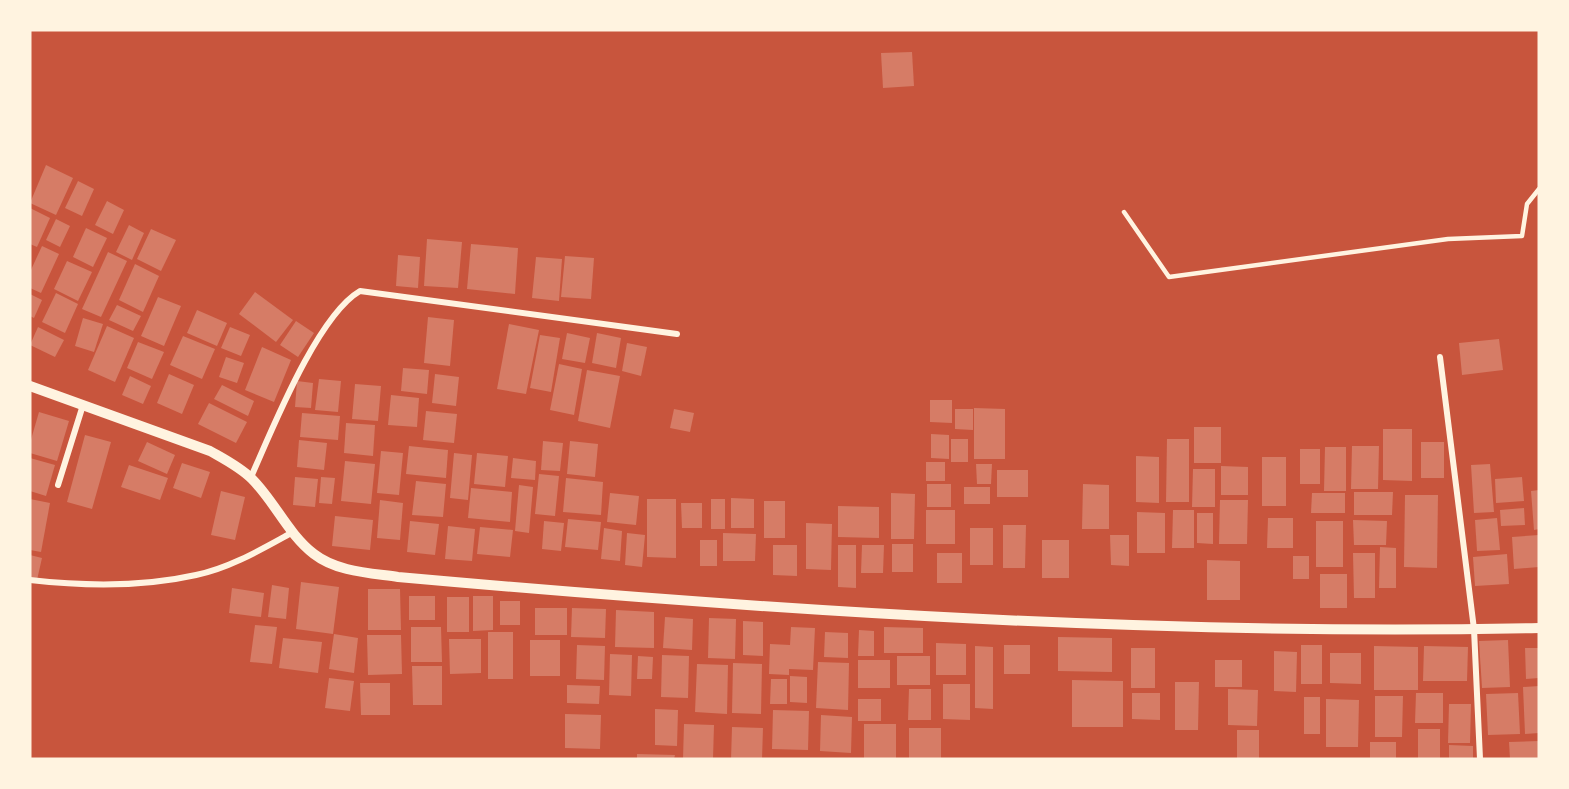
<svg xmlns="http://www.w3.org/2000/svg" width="1569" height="789" viewBox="0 0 1569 789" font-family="'Fira Sans',sans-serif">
	<rect width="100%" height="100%" fill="#c8553d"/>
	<!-- building -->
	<g fill="#d67c66">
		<polygon points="912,52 914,86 883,88 881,53"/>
		<polygon points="46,165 73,178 56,215 30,203"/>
		<polygon points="78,181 94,189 82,216 65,208"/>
		<polygon points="107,201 124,210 113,234 95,225"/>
		<polygon points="30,208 50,218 37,247 30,244"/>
		<polygon points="56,219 70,226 60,247 46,240"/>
		<polygon points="129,225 144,233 132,260 116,252"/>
		<polygon points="86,228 107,238 93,267 73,257"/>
		<polygon points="151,229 176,240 161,271 137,259"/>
		<polygon points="427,239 462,242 458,288 424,286"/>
		<polygon points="471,244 518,248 515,294 467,289"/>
		<polygon points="42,246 59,254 41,293 30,288 30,272"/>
		<polygon points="108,252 127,261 101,317 82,309"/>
		<polygon points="398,255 420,257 418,288 396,286"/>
		<polygon points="565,256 594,258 591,299 561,297"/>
		<polygon points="536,257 562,259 559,301 532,298"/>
		<polygon points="67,261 92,272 78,301 54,289"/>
		<polygon points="135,264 159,276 143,312 119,300"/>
		<polygon points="255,292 293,320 276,342 239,314"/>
		<polygon points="56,293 78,304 65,333 42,322"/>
		<polygon points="30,294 42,300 34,318 30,316"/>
		<polygon points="158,297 181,306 164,346 141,336"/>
		<polygon points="117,305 141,316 133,331 109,320"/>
		<polygon points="197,310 227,323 217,346 187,333"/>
		<polygon points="428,317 454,320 450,366 424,363"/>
		<polygon points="83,318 103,324 94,352 75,346"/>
		<polygon points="296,321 314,333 298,357 280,345"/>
		<polygon points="509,324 539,330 526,394 497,389"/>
		<polygon points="107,326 134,338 115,382 88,370"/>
		<polygon points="38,327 64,340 55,357 30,345"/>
		<polygon points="230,327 250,335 241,356 221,348"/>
		<polygon points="567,333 590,338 585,363 562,359"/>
		<polygon points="597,333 621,338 616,368 592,363"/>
		<polygon points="540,335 560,338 551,392 530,388"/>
		<polygon points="183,336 215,349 202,379 170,365"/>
		<polygon points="1499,339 1503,370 1462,375 1459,343"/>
		<polygon points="138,342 164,352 152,379 127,368"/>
		<polygon points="627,343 647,347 641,376 622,371"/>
		<polygon points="262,347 291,360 274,402 245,390"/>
		<polygon points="226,357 244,363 237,383 219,377"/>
		<polygon points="559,364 582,369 574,415 550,410"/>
		<polygon points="403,368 429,370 427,394 401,391"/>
		<polygon points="587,370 620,376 610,428 578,421"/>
		<polygon points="169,374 194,385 182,414 157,403"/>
		<polygon points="435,374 459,377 456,406 432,403"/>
		<polygon points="130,376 151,386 143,404 122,395"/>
		<polygon points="319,379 341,381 338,412 315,410"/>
		<polygon points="297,381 313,383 311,408 295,407"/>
		<polygon points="355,384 381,386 378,421 352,419"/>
		<polygon points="222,385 254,401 248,416 214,399"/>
		<polygon points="391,395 419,398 417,427 388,425"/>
		<polygon points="930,400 952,400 952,423 930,422"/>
		<polygon points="209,403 247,422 236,443 198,424"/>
		<polygon points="974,408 1005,409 1005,459 974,459"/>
		<polygon points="674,409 694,413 690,432 670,428"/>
		<polygon points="955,409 973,409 973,430 955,429"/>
		<polygon points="426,411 457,414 454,443 423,440"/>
		<polygon points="39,412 69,421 57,461 30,453 30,443"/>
		<polygon points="302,413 340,416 338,440 300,437"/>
		<polygon points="346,423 375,425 373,456 344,453"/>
		<rect x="1194" y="427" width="27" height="36"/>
		<polygon points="1383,429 1412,429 1412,481 1383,480"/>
		<polygon points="931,434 949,435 949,459 931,458"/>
		<polygon points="85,435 111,442 92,509 67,502"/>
		<rect x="951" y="439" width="17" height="23"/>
		<polygon points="1167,439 1189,439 1189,502 1166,502"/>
		<polygon points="299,440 327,443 324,470 297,467"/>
		<polygon points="543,441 563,443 560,471 541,470"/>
		<polygon points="570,441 598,444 595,477 567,474"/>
		<polygon points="147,442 175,455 167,474 138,461"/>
		<rect x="1421" y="442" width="23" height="36"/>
		<polygon points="409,446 448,450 446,478 406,474"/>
		<polygon points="1352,446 1379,446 1378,489 1351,489"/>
		<polygon points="1325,447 1346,447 1346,491 1324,491"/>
		<rect x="1300" y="449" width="20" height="35"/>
		<polygon points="381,451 403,453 399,495 377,493"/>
		<polygon points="454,453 472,455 468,500 450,498"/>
		<polygon points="477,453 508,456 505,487 474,484"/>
		<polygon points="1136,456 1159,457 1159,503 1136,502"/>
		<rect x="1262" y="457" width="24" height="49"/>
		<polygon points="30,458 55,465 46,496 30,491"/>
		<polygon points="513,458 536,461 535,480 511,478"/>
		<polygon points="345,461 375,464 371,504 341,501"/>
		<rect x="926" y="462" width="19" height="19"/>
		<polygon points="182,463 210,472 201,498 173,488"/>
		<polygon points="976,464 992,464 991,484 977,484"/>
		<polygon points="1490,464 1494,512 1474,513 1471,465"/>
		<polygon points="129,465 168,478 160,500 121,487"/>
		<polygon points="1221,466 1248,467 1248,495 1221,495"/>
		<polygon points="1193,469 1215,469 1215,507 1192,507"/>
		<rect x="997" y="470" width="31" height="27"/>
		<polygon points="539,474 559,476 555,516 535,514"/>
		<polygon points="295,477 318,479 315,507 293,505"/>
		<polygon points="321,477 335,478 332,504 319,503"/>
		<polygon points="1522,477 1524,501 1496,503 1495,479"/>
		<polygon points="566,478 603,482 601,515 563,512"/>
		<polygon points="416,481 446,484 443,517 412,515"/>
		<rect x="927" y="484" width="24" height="23"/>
		<polygon points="1083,484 1109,485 1109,529 1082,529"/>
		<polygon points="519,485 533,487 529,533 515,531"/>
		<rect x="964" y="487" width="26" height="17"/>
		<polygon points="471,488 512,492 510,522 468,518"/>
		<polygon points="1539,490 1539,529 1534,530 1531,491"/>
		<polygon points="221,491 245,497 235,540 211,535"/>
		<polygon points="1354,492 1393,492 1392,515 1354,515"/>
		<polygon points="610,493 639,496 636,525 607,522"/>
		<polygon points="891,493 915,494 914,539 891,539"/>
		<polygon points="1312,493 1345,493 1345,513 1311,513"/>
		<polygon points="1405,495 1438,495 1437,568 1404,567"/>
		<polygon points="731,498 754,499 754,528 731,528"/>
		<polygon points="30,499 50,503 41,552 30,550"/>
		<polygon points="647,499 676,499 676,558 647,557"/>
		<rect x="711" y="499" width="14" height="30"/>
		<polygon points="380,500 403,503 400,540 377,538"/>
		<polygon points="1220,500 1248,500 1247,544 1219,544"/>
		<rect x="764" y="501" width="21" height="37"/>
		<polygon points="681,503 702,503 702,528 682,528"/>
		<polygon points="838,506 879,507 879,538 838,537"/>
		<polygon points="1524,508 1525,525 1501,526 1500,510"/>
		<rect x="926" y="510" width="29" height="34"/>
		<polygon points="1173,510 1194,510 1194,548 1172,548"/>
		<polygon points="1137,512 1165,513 1165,553 1137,553"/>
		<polygon points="1197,513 1213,513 1213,544 1197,543"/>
		<polygon points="335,516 373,520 370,550 332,546"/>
		<polygon points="1268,518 1293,518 1293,548 1267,548"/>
		<polygon points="1497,518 1500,550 1477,551 1475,520"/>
		<polygon points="568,519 601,522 598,550 565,547"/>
		<polygon points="1353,520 1387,521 1386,545 1354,545"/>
		<polygon points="410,521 439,524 435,555 407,552"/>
		<polygon points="544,521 564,523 561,551 542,549"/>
		<rect x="1316" y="521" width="27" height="46"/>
		<polygon points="806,523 832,524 831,570 806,569"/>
		<polygon points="1003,525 1026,525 1025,568 1003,568"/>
		<polygon points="448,526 475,529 472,561 445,559"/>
		<polygon points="480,527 513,530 510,557 477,554"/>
		<polygon points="604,528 622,531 620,561 601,559"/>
		<rect x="970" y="528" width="23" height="37"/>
		<polygon points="627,533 645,535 642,567 625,565"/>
		<polygon points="723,533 756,534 755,561 723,561"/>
		<polygon points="1110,535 1129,535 1129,566 1111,565"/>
		<polygon points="1539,535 1539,567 1514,569 1512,537"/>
		<rect x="700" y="540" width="17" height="26"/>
		<rect x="1042" y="540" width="27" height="38"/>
		<rect x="892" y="544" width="21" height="28"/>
		<polygon points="773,545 797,545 797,576 773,575"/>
		<polygon points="838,545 856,545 856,588 838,587"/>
		<polygon points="862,545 884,545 883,573 861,573"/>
		<polygon points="1380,547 1396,548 1396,588 1379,588"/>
		<rect x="937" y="553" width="25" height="30"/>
		<polygon points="1353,553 1375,553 1375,598 1354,598"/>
		<polygon points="1507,554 1509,584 1475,586 1473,557"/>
		<polygon points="30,555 42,558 37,580 30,579"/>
		<rect x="1293" y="556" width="16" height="23"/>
		<polygon points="1207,560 1240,561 1240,600 1207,600"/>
		<rect x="1320" y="574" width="27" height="34"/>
		<polygon points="301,582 339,587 333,634 296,629"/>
		<polygon points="272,585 289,588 286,619 268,617"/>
		<polygon points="232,588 264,593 261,617 229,613"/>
		<polygon points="368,589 400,589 401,630 368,630"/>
		<rect x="409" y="596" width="26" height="24"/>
		<polygon points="473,596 493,596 493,630 473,631"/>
		<rect x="447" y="597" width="22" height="35"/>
		<rect x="500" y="601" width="20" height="24"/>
		<rect x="535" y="608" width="32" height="27"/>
		<polygon points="572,608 606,609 605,638 571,637"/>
		<polygon points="616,610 654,612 654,648 615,647"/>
		<polygon points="665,617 693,619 692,650 663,648"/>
		<polygon points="709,618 736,619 735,659 708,658"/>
		<polygon points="743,621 763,622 763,656 743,655"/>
		<polygon points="255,625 277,627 272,664 250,662"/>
		<polygon points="411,627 441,627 442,662 411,662"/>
		<polygon points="791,627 815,628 813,670 789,669 789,675 769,674 770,644 790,645"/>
		<polygon points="884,627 923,628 923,653 884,653"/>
		<polygon points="859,630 874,631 874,656 858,656"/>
		<rect x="488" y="632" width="25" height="47"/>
		<polygon points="825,632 848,633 848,658 824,657"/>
		<polygon points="334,634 358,638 354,673 329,669"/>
		<polygon points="367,635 401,635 402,674 368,675"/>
		<polygon points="1058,637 1112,638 1112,672 1058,671"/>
		<polygon points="283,638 322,642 318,673 279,668"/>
		<polygon points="449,639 481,639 481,673 450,674"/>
		<rect x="530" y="640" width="30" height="36"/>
		<polygon points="1508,640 1510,687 1482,688 1479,641"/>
		<polygon points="936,643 966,644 966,675 936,675"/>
		<polygon points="577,645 605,646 604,680 576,679"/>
		<rect x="1004" y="645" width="26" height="29"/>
		<rect x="1301" y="645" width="21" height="39"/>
		<polygon points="975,646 993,647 993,709 975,708"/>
		<polygon points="1374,646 1418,647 1418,690 1374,690"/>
		<polygon points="1424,646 1468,647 1467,681 1423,681"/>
		<rect x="1131" y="648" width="24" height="40"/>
		<polygon points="1525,648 1539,648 1539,678 1526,679"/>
		<polygon points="1274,651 1297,652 1296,692 1274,691"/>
		<polygon points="1330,653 1361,653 1361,684 1330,683"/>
		<polygon points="610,654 632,655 631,696 609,695"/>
		<polygon points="662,655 689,656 688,698 661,697"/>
		<polygon points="638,656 653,657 652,679 637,679"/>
		<rect x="897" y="656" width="33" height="29"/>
		<rect x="858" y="660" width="32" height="28"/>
		<rect x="1215" y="660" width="27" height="27"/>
		<polygon points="818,662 849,663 848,710 816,708"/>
		<polygon points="733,663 762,664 761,714 732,713"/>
		<polygon points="697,664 728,665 727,714 695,712"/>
		<polygon points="412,666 442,666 442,705 413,705"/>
		<polygon points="790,676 807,677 807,703 790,702"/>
		<polygon points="329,678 354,681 350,711 325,708"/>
		<polygon points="771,679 787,679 787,704 770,704"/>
		<polygon points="1072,680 1123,681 1123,727 1072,727"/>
		<polygon points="1175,682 1199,682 1198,730 1175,730"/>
		<polygon points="360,683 390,683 390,715 361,715"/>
		<polygon points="943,684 970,684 970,720 943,719"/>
		<polygon points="567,685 600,686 599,704 567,703"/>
		<polygon points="1539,686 1539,733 1525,734 1523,687"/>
		<polygon points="909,689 931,689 931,720 908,720"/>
		<polygon points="1228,689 1258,690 1257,726 1228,725"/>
		<polygon points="1132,693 1160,693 1160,720 1132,719"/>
		<polygon points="1416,693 1443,693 1443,723 1415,723"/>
		<polygon points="1518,693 1520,734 1488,735 1486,694"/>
		<polygon points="1375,696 1403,696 1402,737 1375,737"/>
		<rect x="1304" y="697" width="16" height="37"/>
		<rect x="858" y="699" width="23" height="22"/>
		<polygon points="1326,699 1359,700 1358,747 1326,747"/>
		<polygon points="1449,704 1471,704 1470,743 1448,743"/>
		<polygon points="655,709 678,710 677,746 655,745"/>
		<polygon points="773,710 809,711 808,750 772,749"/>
		<polygon points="565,714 601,715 600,749 565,748"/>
		<polygon points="821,715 852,717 851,753 820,751"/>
		<polygon points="684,724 714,725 713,759 683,759"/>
		<rect x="864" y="724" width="32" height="35"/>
		<polygon points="732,727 763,728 762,759 731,759"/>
		<rect x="909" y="728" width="32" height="31"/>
		<rect x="1418" y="729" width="22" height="30"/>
		<rect x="1237" y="730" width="22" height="29"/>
		<polygon points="1539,741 1539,759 1510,759 1509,742"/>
		<rect x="1370" y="742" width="26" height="17"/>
		<polygon points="1449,745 1473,746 1473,759 1449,759"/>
		<polygon points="637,754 675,755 674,759 637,759"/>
	</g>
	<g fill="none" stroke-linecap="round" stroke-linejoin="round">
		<!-- service -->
		<polyline stroke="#fff3e0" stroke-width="4.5" points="1124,212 1169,277 1448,239 1522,236 1527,204 1539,189"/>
		<!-- minor -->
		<g stroke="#fff3e0" stroke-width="6">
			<polyline points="1440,357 1474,629 1480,759"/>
			<path d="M251,477C272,430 317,316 360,291L677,334"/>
			<polyline points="58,485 83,405"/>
			<path d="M30,580C83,586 143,587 196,575C230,568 262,549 293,532"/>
		</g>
		<!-- tertiary -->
		<path stroke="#fff3e0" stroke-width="10" d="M30,386L210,451C224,459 240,467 252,479C275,502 288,534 314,554C337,572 371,573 398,577C777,611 1158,636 1539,628"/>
	</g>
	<!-- border -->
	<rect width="1569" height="789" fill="none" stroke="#fff3e0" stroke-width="63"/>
</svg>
